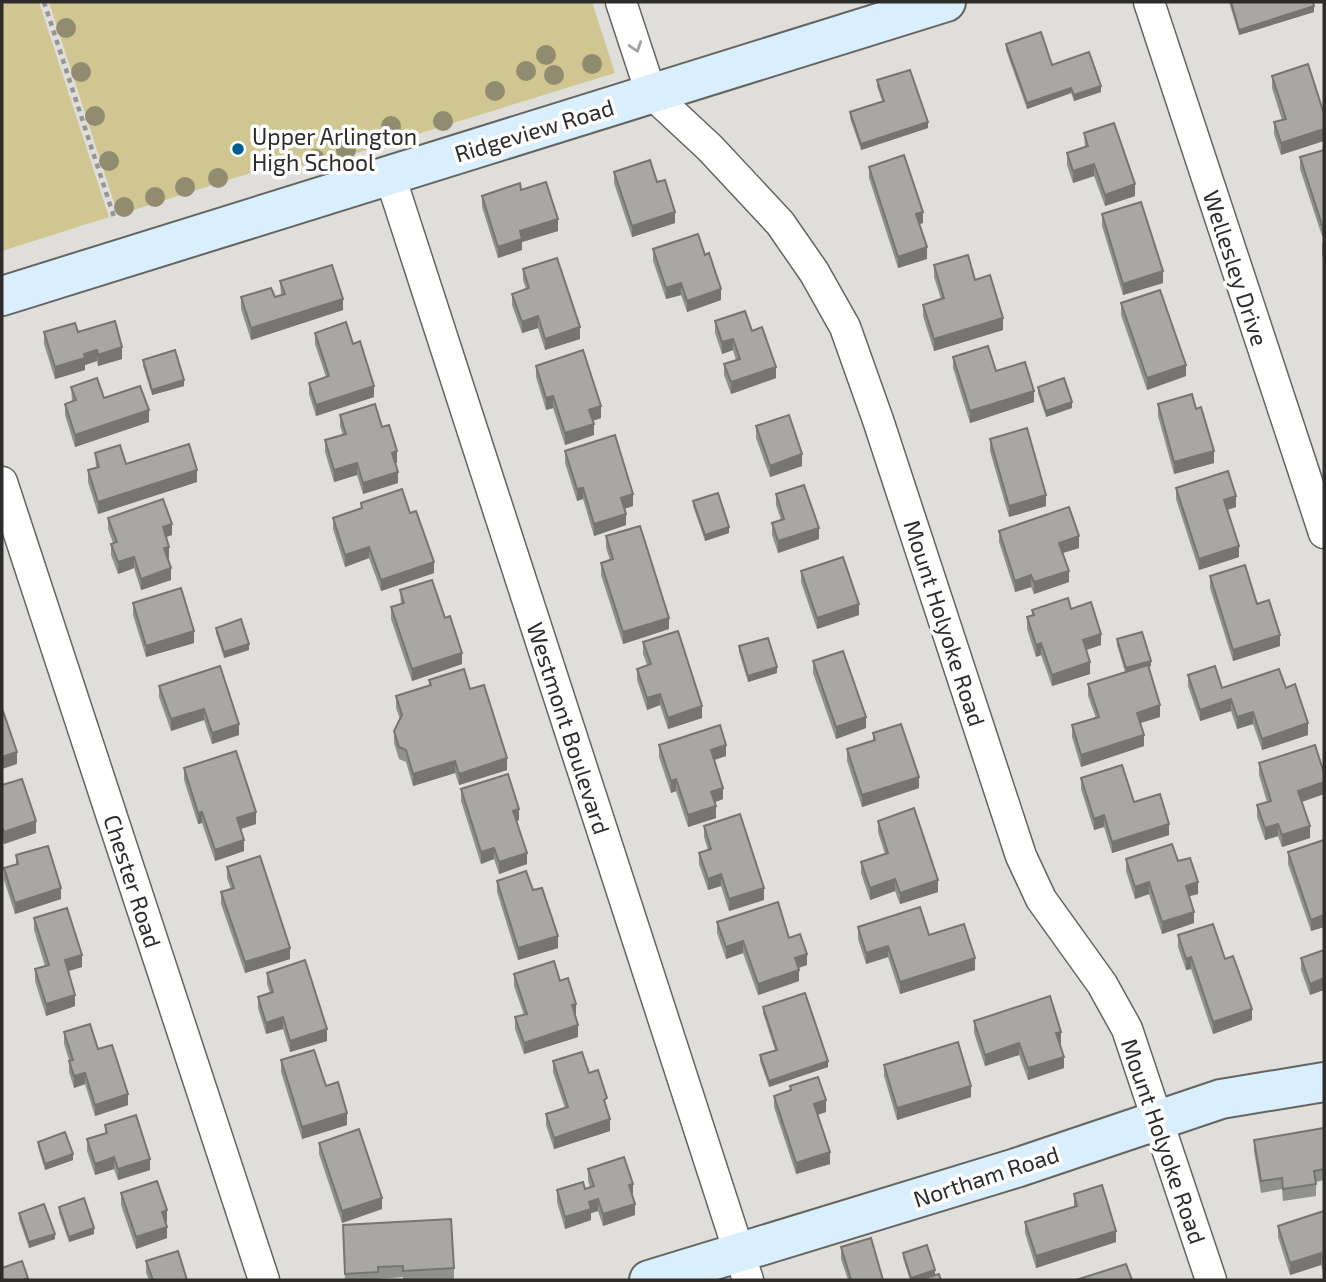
<svg xmlns="http://www.w3.org/2000/svg" width="1326" height="1282" viewBox="0 0 1326 1282" font-family="'Exo 2',sans-serif">
	<rect width="100%" height="100%" fill="#dfdeda"/>
	<!-- green -->
	<g fill="#cfc691">
		<polygon points="2,2 39,2 109,217 2,251"/>
		<polygon points="49,2 592,2 615,73 311,167 291,164 269,167 118,215"/>
	</g>
	<g fill="none" stroke-linecap="round" stroke-linejoin="round">
		<!-- street casing -->
		<g stroke="#646460" stroke-width="33">
			<g id="street">
				<polyline points="621,2 651,93 710,148 780,223 814,272 845,327 878,420 1021,856 1041,899 1102,984 1127,1029 1211,1280"/>
				<polyline points="1149,2 1324,533"/>
				<polyline points="390,176 748,1280"/>
				<polyline points="2,482 264,1280"/>
			</g>
		</g>
		<!-- secondary casing -->
		<g stroke="#646460" stroke-width="42">
			<g id="secondary">
				<polyline points="2,296 946,2"/>
				<polyline points="649,1280 1016,1168 1221,1099 1324,1082"/>
			</g>
		</g>
		<!-- path -->
		<polyline stroke="#969592" stroke-width="4.5" stroke-dasharray="5 5" stroke-linecap="butt" points="44,2 115,220"/>
		<!-- street -->
		<use href="#street" stroke="#fff" stroke-width="30"/>
		<!-- secondary -->
		<use href="#secondary" stroke="#daeffe" stroke-width="38"/>
	</g>
	<!-- trees -->
	<g fill="#918c6f">
		<circle cx="66" cy="28" r="10"/>
		<circle cx="546" cy="55" r="10"/>
		<circle cx="592" cy="64" r="10"/>
		<circle cx="526" cy="71" r="10"/>
		<circle cx="81" cy="72" r="10"/>
		<circle cx="554" cy="75" r="10"/>
		<circle cx="495" cy="91" r="10"/>
		<circle cx="95" cy="116" r="10"/>
		<circle cx="443" cy="121" r="10"/>
		<circle cx="391" cy="126" r="10"/>
		<circle cx="346" cy="150" r="10"/>
		<circle cx="315" cy="159" r="10"/>
		<circle cx="109" cy="161" r="10"/>
		<circle cx="218" cy="178" r="10"/>
		<circle cx="185" cy="187" r="10"/>
		<circle cx="155" cy="197" r="10"/>
		<circle cx="124" cy="207" r="10"/>
	</g>
	<!-- wall -->
	<g fill="#90908c">
		<polygon points="1229,2 1313,2 1314,12 1239,35"/>
		<polygon points="1006,44 1052,65 1101,92 1074,101 1071,93 1027,109 1006,50"/>
		<polygon points="1308,64 1281,155 1274,134 1274,122 1282,120 1272,88 1272,76"/>
		<polygon points="877,80 928,128 861,150 850,118 850,112 882,101 877,86"/>
		<polygon points="1084,133 1135,196 1105,206 1094,176 1073,183 1067,165 1067,153 1085,147"/>
		<polygon points="1324,150 1322,236 1300,169 1300,157"/>
		<polygon points="869,167 923,223 919,224 927,259 898,268 869,178"/>
		<polygon points="614,172 675,223 632,237 614,183"/>
		<polygon points="521,190 558,231 522,242 522,250 498,258 482,207 482,196"/>
		<polygon points="1102,214 1163,283 1123,295 1102,226"/>
		<polygon points="1322,243 1324,243 1324,262 1322,255"/>
		<polygon points="653,249 721,300 687,312 681,295 666,299 653,261"/>
		<polygon points="934,265 975,280 1003,330 934,351 923,316 923,305 941,299 934,277"/>
		<polygon points="523,269 580,339 545,350 538,328 522,333 512,305 512,294 526,289 523,280"/>
		<polygon points="280,281 343,310 251,340 241,309 241,297 275,297 281,295"/>
		<polygon points="1121,303 1186,376 1147,390 1121,315"/>
		<polygon points="715,321 752,331 776,378 731,394 724,375 724,364 736,360 733,350 722,354 715,333"/>
		<polygon points="44,332 78,332 122,359 98,366 97,361 85,365 85,370 55,379 44,344"/>
		<polygon points="315,333 353,344 374,397 316,416 309,394 309,383 326,377 315,344"/>
		<polygon points="953,357 1034,402 970,423 953,368"/>
		<polygon points="143,360 184,386 152,395 143,366"/>
		<polygon points="536,366 601,418 593,421 594,435 565,445 553,408 546,410 536,377"/>
		<polygon points="71,387 104,398 149,422 75,447 65,415 65,404 72,401"/>
		<polygon points="1038,387 1072,408 1046,417 1038,393"/>
		<polygon points="1158,404 1214,463 1174,474 1158,416"/>
		<polygon points="340,415 382,427 397,463 395,463 398,483 363,494 357,475 334,482 325,452 325,440 343,435 340,426"/>
		<polygon points="756,426 802,466 770,477 756,438"/>
		<polygon points="990,439 1046,506 1009,517 990,451"/>
		<polygon points="565,451 633,506 624,509 626,525 594,536 583,499 577,501 565,463"/>
		<polygon points="95,453 126,464 197,482 98,514 88,482 88,470 96,468"/>
		<polygon points="1176,488 1236,507 1227,510 1239,557 1199,570 1176,499"/>
		<polygon points="776,494 819,539 778,553 772,535 772,523 781,520 776,505"/>
		<polygon points="693,501 729,533 705,541 693,506"/>
		<polygon points="361,503 410,513 434,573 381,591 369,558 345,567 333,529 333,518 361,508"/>
		<polygon points="108,518 172,535 166,537 169,558 168,559 171,580 141,590 134,568 118,574 111,555 111,544 113,543 108,529"/>
		<polygon points="999,531 1079,548 1063,553 1069,582 1034,594 1031,587 1015,592 999,542"/>
		<polygon points="606,536 669,629 623,644 601,575 601,563 610,560 606,548"/>
		<polygon points="801,571 859,615 817,629 801,582"/>
		<polygon points="1210,576 1257,604 1280,646 1233,661 1210,588"/>
		<polygon points="400,590 445,618 462,664 412,681 391,619 391,607 401,604"/>
		<polygon points="133,603 194,643 146,657 133,615"/>
		<polygon points="1071,609 1101,645 1086,650 1090,674 1052,686 1041,655 1036,657 1027,629 1027,617 1032,616 1032,610"/>
		<polygon points="216,628 249,650 224,658 216,633"/>
		<polygon points="1117,639 1151,666 1148,667 1160,717 1140,723 1144,746 1081,767 1072,737 1072,725 1096,718 1088,696 1088,684 1125,672 1117,645"/>
		<polygon points="643,642 702,718 668,729 660,705 647,710 637,680 637,669 647,665 643,654"/>
		<polygon points="739,646 777,673 748,682 739,652"/>
		<polygon points="813,661 866,728 836,739 813,673"/>
		<polygon points="1188,675 1222,688 1286,688 1308,735 1262,750 1253,724 1237,729 1231,711 1200,721 1188,686"/>
		<polygon points="429,680 470,689 507,770 459,785 455,773 413,786 406,762 399,759 394,743 394,731 400,719 396,708 396,696 429,686"/>
		<polygon points="159,686 239,724 239,735 212,744 204,720 171,731 159,697"/>
		<polygon points="873,733 919,788 862,807 847,761 847,749 873,741"/>
		<polygon points="659,745 726,756 714,760 723,799 714,802 716,818 688,827 676,791 671,793 659,757"/>
		<polygon points="1259,763 1324,773 1324,794 1302,802 1310,838 1282,847 1278,836 1265,840 1257,817 1257,805 1267,802 1259,775"/>
		<polygon points="184,768 256,824 241,829 244,851 215,861 202,823 198,824 184,780"/>
		<polygon points="1081,778 1134,802 1169,835 1112,853 1104,827 1094,830 1081,789"/>
		<polygon points="2,785 36,833 4,844 2,838"/>
		<polygon points="461,789 519,820 517,821 527,864 499,874 494,859 481,864 461,801"/>
		<polygon points="878,821 938,892 900,904 895,891 870,900 861,873 861,862 885,854 878,832"/>
		<polygon points="704,826 764,900 729,911 721,886 708,890 699,864 699,853 708,850 704,837"/>
		<polygon points="1324,840 1324,927 1311,931 1288,864 1288,852"/>
		<polygon points="16,855 61,899 15,914 4,880 4,868 16,865"/>
		<polygon points="1126,859 1178,861 1198,894 1189,896 1194,923 1162,934 1149,894 1135,899 1126,871"/>
		<polygon points="227,867 290,959 245,973 221,904 221,892 231,889 227,878"/>
		<polygon points="497,881 533,890 558,948 518,960 497,892"/>
		<polygon points="34,918 82,967 68,971 75,1006 46,1016 35,981 35,969 45,966 34,930"/>
		<polygon points="717,922 789,938 807,965 798,968 799,981 758,995 743,953 726,959 717,933"/>
		<polygon points="858,927 929,935 975,970 900,994 888,957 866,964 858,939"/>
		<polygon points="1178,935 1225,959 1252,1020 1213,1034 1191,969 1186,970 1178,947"/>
		<polygon points="1324,950 1310,995 1301,970 1301,958"/>
		<polygon points="267,973 327,1041 290,1052 283,1029 266,1034 258,1008 258,997 270,993 267,984"/>
		<polygon points="514,974 560,981 578,1037 524,1054 515,1029 515,1017 524,1015 514,986"/>
		<polygon points="763,1007 828,1067 769,1087 760,1061 760,1055 775,1050 763,1013"/>
		<polygon points="974,1021 1061,1043 1060,1044 1064,1068 1028,1080 1019,1055 985,1066 974,1033"/>
		<polygon points="64,1032 98,1049 128,1105 95,1116 85,1084 74,1088 69,1072 69,1060 64,1044"/>
		<polygon points="281,1060 347,1125 302,1139 281,1072"/>
		<polygon points="553,1061 589,1073 610,1131 554,1149 546,1125 546,1114 565,1108 553,1072"/>
		<polygon points="884,1065 971,1097 897,1120 884,1076"/>
		<polygon points="790,1086 826,1112 817,1115 830,1164 796,1174 774,1107 774,1096 790,1090"/>
		<polygon points="105,1125 150,1170 118,1180 114,1169 95,1175 87,1151 87,1139 105,1134"/>
		<polygon points="1324,1128 1324,1180 1316,1182 1316,1196 1283,1201 1282,1189 1261,1193 1254,1151 1254,1140"/>
		<polygon points="38,1142 73,1160 45,1170 38,1147"/>
		<polygon points="319,1143 382,1209 342,1223 319,1154"/>
		<polygon points="588,1169 633,1195 632,1196 635,1215 603,1226 598,1211 591,1213 591,1220 565,1229 557,1202 557,1190 585,1189 590,1187 588,1180"/>
		<polygon points="121,1193 167,1222 165,1222 167,1238 136,1249 121,1205"/>
		<polygon points="1074,1194 1116,1242 1036,1268 1025,1233 1025,1222 1074,1207"/>
		<polygon points="59,1207 94,1234 69,1242 59,1213"/>
		<polygon points="1324,1211 1324,1276 1321,1265 1290,1275 1278,1237 1278,1226"/>
		<polygon points="19,1213 55,1239 29,1248 19,1219"/>
		<polygon points="343,1225 454,1268 454,1279 403,1280 403,1277 378,1279 378,1280 345,1280"/>
		<polygon points="841,1247 883,1280 848,1280 841,1259"/>
		<polygon points="903,1253 935,1275 941,1280 910,1280 903,1258"/>
		<polygon points="146,1261 187,1280 149,1280 146,1273"/>
	</g>
	<!-- shaded-wall -->
	<g fill="#767572">
		<polygon points="1314,6 1314,12 1239,35 1239,30"/>
		<polygon points="1101,86 1101,92 1074,101 1074,95"/>
		<polygon points="1071,88 1071,93 1027,109 1027,103"/>
		<polygon points="928,122 928,128 861,150 861,144"/>
		<polygon points="1324,129 1324,141 1281,155 1281,143"/>
		<polygon points="1094,164 1094,176 1073,183 1073,171"/>
		<polygon points="1135,184 1135,196 1105,206 1105,195"/>
		<polygon points="675,212 675,223 632,237 632,226"/>
		<polygon points="923,212 923,223 916,225 916,214"/>
		<polygon points="558,219 558,231 522,242 522,250 498,258 498,247 520,231"/>
		<polygon points="1324,224 1324,236 1322,236 1322,225"/>
		<polygon points="927,247 927,259 898,268 898,257"/>
		<polygon points="1163,271 1163,283 1123,295 1123,284"/>
		<polygon points="681,283 681,295 666,299 666,288"/>
		<polygon points="721,289 721,300 687,312 687,301"/>
		<polygon points="343,299 343,310 251,340 251,328"/>
		<polygon points="538,316 538,328 522,333 522,322"/>
		<polygon points="1003,318 1003,330 934,351 934,339"/>
		<polygon points="580,327 580,339 545,350 545,339"/>
		<polygon points="733,339 733,350 722,354 722,342"/>
		<polygon points="122,347 122,359 98,366 98,355"/>
		<polygon points="97,350 97,361 85,365 85,370 55,379 55,367 84,354"/>
		<polygon points="1186,365 1186,376 1147,390 1147,378"/>
		<polygon points="776,367 776,378 731,394 731,382"/>
		<polygon points="184,380 184,386 152,395 152,390"/>
		<polygon points="374,386 374,397 316,416 316,405"/>
		<polygon points="1034,391 1034,402 970,423 970,411"/>
		<polygon points="553,396 553,408 546,410 546,398"/>
		<polygon points="1072,402 1072,408 1046,417 1046,411"/>
		<polygon points="601,406 601,418 589,422 589,410"/>
		<polygon points="149,410 149,422 75,447 75,435"/>
		<polygon points="594,424 594,435 565,445 565,433"/>
		<polygon points="397,451 397,463 392,464 392,453"/>
		<polygon points="1214,451 1214,463 1174,474 1174,462"/>
		<polygon points="802,454 802,466 770,477 770,466"/>
		<polygon points="357,463 357,475 334,482 334,470"/>
		<polygon points="197,470 197,482 98,514 98,502"/>
		<polygon points="398,472 398,483 363,494 363,483"/>
		<polygon points="583,488 583,499 577,501 577,489"/>
		<polygon points="633,494 633,506 621,510 621,498"/>
		<polygon points="1046,495 1046,506 1009,517 1009,506"/>
		<polygon points="1236,496 1236,507 1224,511 1224,500"/>
		<polygon points="626,514 626,525 594,536 594,524"/>
		<polygon points="172,524 172,535 163,538 163,527"/>
		<polygon points="729,527 729,533 705,541 705,535"/>
		<polygon points="819,528 819,539 778,553 778,541"/>
		<polygon points="1079,536 1079,548 1059,554 1059,543"/>
		<polygon points="1239,546 1239,557 1199,570 1199,559"/>
		<polygon points="169,547 169,558 164,560 164,548"/>
		<polygon points="369,547 369,558 345,567 345,555"/>
		<polygon points="134,557 134,568 118,574 118,562"/>
		<polygon points="434,562 434,573 381,591 381,580"/>
		<polygon points="171,568 171,580 141,590 141,579"/>
		<polygon points="1069,571 1069,582 1034,594 1034,582"/>
		<polygon points="1031,575 1031,587 1015,592 1015,581"/>
		<polygon points="859,604 859,615 817,629 817,618"/>
		<polygon points="669,618 669,629 623,644 623,632"/>
		<polygon points="194,631 194,643 146,657 146,646"/>
		<polygon points="1101,634 1101,645 1083,651 1083,640"/>
		<polygon points="1280,635 1280,646 1233,661 1233,650"/>
		<polygon points="1041,643 1041,655 1036,657 1036,645"/>
		<polygon points="249,644 249,650 224,658 224,652"/>
		<polygon points="462,653 462,664 412,681 412,669"/>
		<polygon points="1151,661 1151,666 1126,674 1126,668"/>
		<polygon points="1090,662 1090,674 1052,686 1052,675"/>
		<polygon points="777,667 777,673 748,682 748,676"/>
		<polygon points="660,694 660,705 647,710 647,698"/>
		<polygon points="1231,699 1231,711 1200,721 1200,710"/>
		<polygon points="1160,705 1160,717 1137,724 1137,713"/>
		<polygon points="702,706 702,718 668,729 668,718"/>
		<polygon points="204,709 204,720 171,731 171,719"/>
		<polygon points="1253,712 1253,724 1237,729 1237,717"/>
		<polygon points="866,717 866,728 836,739 836,727"/>
		<polygon points="1308,723 1308,735 1262,750 1262,739"/>
		<polygon points="239,724 239,735 212,744 212,733"/>
		<polygon points="1144,735 1144,746 1081,767 1081,755"/>
		<polygon points="726,745 726,756 711,761 711,750"/>
		<polygon points="17,752 17,764 2,769 2,757"/>
		<polygon points="507,758 507,770 459,785 459,774"/>
		<polygon points="455,761 455,773 413,786 413,774"/>
		<polygon points="919,777 919,788 862,807 862,795"/>
		<polygon points="676,779 676,791 671,793 671,781"/>
		<polygon points="1324,782 1324,794 1298,803 1298,791"/>
		<polygon points="723,788 723,799 711,804 711,792"/>
		<polygon points="716,806 716,818 688,827 688,815"/>
		<polygon points="519,809 519,820 513,822 513,811"/>
		<polygon points="202,812 202,823 198,824 198,813"/>
		<polygon points="256,812 256,824 237,830 237,818"/>
		<polygon points="1104,815 1104,827 1094,830 1094,819"/>
		<polygon points="36,821 36,833 4,844 4,832"/>
		<polygon points="1169,824 1169,835 1112,853 1112,842"/>
		<polygon points="1278,824 1278,836 1265,840 1265,828"/>
		<polygon points="1310,826 1310,838 1282,847 1282,835"/>
		<polygon points="244,840 244,851 215,861 215,850"/>
		<polygon points="494,848 494,859 481,864 481,852"/>
		<polygon points="527,853 527,864 499,874 499,862"/>
		<polygon points="721,874 721,886 708,890 708,879"/>
		<polygon points="895,879 895,891 870,900 870,888"/>
		<polygon points="938,880 938,892 900,904 900,893"/>
		<polygon points="1149,882 1149,894 1135,899 1135,887"/>
		<polygon points="1198,882 1198,894 1186,897 1186,886"/>
		<polygon points="61,888 61,899 15,914 15,903"/>
		<polygon points="764,888 764,900 729,911 729,899"/>
		<polygon points="1194,912 1194,923 1162,934 1162,922"/>
		<polygon points="1324,915 1324,927 1311,931 1311,920"/>
		<polygon points="558,936 558,948 518,960 518,948"/>
		<polygon points="743,941 743,953 726,959 726,947"/>
		<polygon points="888,946 888,957 866,964 866,953"/>
		<polygon points="290,948 290,959 245,973 245,962"/>
		<polygon points="807,954 807,965 795,969 795,958"/>
		<polygon points="82,955 82,967 65,972 65,960"/>
		<polygon points="1191,957 1191,969 1186,970 1186,959"/>
		<polygon points="975,958 975,970 900,994 900,982"/>
		<polygon points="799,970 799,981 758,995 758,984"/>
		<polygon points="1324,978 1324,990 1310,995 1310,984"/>
		<polygon points="75,995 75,1006 46,1016 46,1004"/>
		<polygon points="576,1004 576,1016 572,1005"/>
		<polygon points="1252,1009 1252,1020 1213,1034 1213,1022"/>
		<polygon points="283,1017 283,1029 266,1034 266,1023"/>
		<polygon points="578,1025 578,1037 524,1054 524,1043"/>
		<polygon points="327,1029 327,1041 290,1052 290,1041"/>
		<polygon points="1061,1032 1061,1043 1056,1045 1056,1033"/>
		<polygon points="1019,1043 1019,1055 985,1066 985,1055"/>
		<polygon points="1064,1057 1064,1068 1028,1080 1028,1068"/>
		<polygon points="828,1061 828,1067 769,1087 769,1081"/>
		<polygon points="85,1073 85,1084 74,1088 74,1076"/>
		<polygon points="971,1086 971,1097 897,1120 897,1108"/>
		<polygon points="128,1094 128,1105 95,1116 95,1105"/>
		<polygon points="826,1100 826,1112 814,1116 814,1104"/>
		<polygon points="347,1113 347,1125 302,1139 302,1127"/>
		<polygon points="610,1119 610,1131 554,1149 554,1138"/>
		<polygon points="830,1152 830,1164 796,1174 796,1163"/>
		<polygon points="73,1154 73,1160 45,1170 45,1164"/>
		<polygon points="114,1157 114,1169 95,1175 95,1164"/>
		<polygon points="150,1159 150,1170 118,1180 118,1169"/>
		<polygon points="633,1184 633,1195 629,1197 629,1185"/>
		<polygon points="382,1198 382,1209 342,1223 342,1211"/>
		<polygon points="598,1199 598,1211 591,1213 591,1220 565,1229 565,1217 589,1202"/>
		<polygon points="635,1204 635,1215 603,1226 603,1214"/>
		<polygon points="167,1210 167,1222 162,1224 162,1212"/>
		<polygon points="167,1227 167,1238 136,1249 136,1237"/>
		<polygon points="94,1228 94,1234 69,1242 69,1237"/>
		<polygon points="1116,1231 1116,1242 1036,1268 1036,1256"/>
		<polygon points="55,1234 55,1239 29,1248 29,1242"/>
		<polygon points="1321,1253 1321,1265 1290,1275 1290,1263"/>
		<polygon points="935,1270 935,1276 923,1280 911,1280 911,1278"/>
	</g>
	<!-- building -->
	<g fill="#a8a7a3" stroke="#767572" stroke-width="2">
		<polygon points="1231,2 1313,2 1314,6 1239,30"/>
		<polygon points="1041,32 1052,65 1089,52 1101,86 1074,95 1071,88 1027,103 1006,44"/>
		<polygon points="1308,64 1324,114 1324,129 1281,143 1274,122 1286,119 1272,76"/>
		<polygon points="910,70 928,122 861,144 850,112 884,101 877,80"/>
		<polygon points="1114,123 1135,184 1105,195 1094,164 1073,171 1067,153 1088,146 1084,133"/>
		<polygon points="1324,150 1324,224 1322,225 1300,157"/>
		<polygon points="904,155 923,212 916,214 927,247 898,257 869,167"/>
		<polygon points="650,160 657,182 665,180 675,212 632,226 614,172"/>
		<polygon points="546,182 558,219 520,231 522,239 498,247 482,196 520,183 521,190"/>
		<polygon points="1141,202 1163,271 1123,284 1102,214"/>
		<polygon points="698,234 705,255 709,253 721,289 687,301 681,283 666,288 653,249"/>
		<polygon points="968,255 975,280 990,275 1003,318 934,339 923,305 944,298 934,265"/>
		<polygon points="557,258 580,327 545,339 538,316 522,322 512,294 529,288 523,269"/>
		<polygon points="332,265 343,299 251,328 241,297 271,288 275,297 285,294 280,281"/>
		<polygon points="1160,290 1186,365 1147,378 1121,303"/>
		<polygon points="745,311 752,331 762,327 776,367 731,382 724,364 740,359 733,339 722,342 715,321"/>
		<polygon points="115,321 122,347 98,355 97,350 84,354 85,358 55,367 44,332 75,323 78,332"/>
		<polygon points="346,322 353,344 360,341 374,386 316,405 309,383 329,376 315,333"/>
		<polygon points="988,346 996,371 1025,362 1034,391 970,411 953,357"/>
		<polygon points="175,350 184,380 152,390 143,360"/>
		<polygon points="583,350 601,406 589,410 594,424 565,433 553,396 546,398 536,366"/>
		<polygon points="97,378 104,398 140,386 149,410 75,435 65,404 76,400 71,387"/>
		<polygon points="1064,378 1072,402 1046,411 1038,387"/>
		<polygon points="1192,394 1196,409 1201,407 1214,451 1174,462 1158,404"/>
		<polygon points="375,404 382,427 389,425 397,451 392,453 398,472 363,483 357,463 334,470 325,440 346,434 340,415"/>
		<polygon points="789,415 802,454 770,466 756,426"/>
		<polygon points="1027,428 1046,495 1009,506 990,439"/>
		<polygon points="615,435 633,494 621,498 626,514 594,524 583,488 577,489 565,451"/>
		<polygon points="189,444 197,470 98,502 88,470 99,467 95,453 120,445 126,464"/>
		<polygon points="1228,471 1236,496 1224,500 1239,546 1199,559 1176,488"/>
		<polygon points="804,485 819,528 778,541 772,523 784,519 776,494"/>
		<polygon points="402,489 410,513 416,511 434,562 381,580 369,547 345,555 333,518 362,508 361,503"/>
		<polygon points="718,493 729,527 705,535 693,501"/>
		<polygon points="163,499 172,524 163,527 169,547 164,548 171,568 141,579 134,557 118,562 111,544 117,542 108,518"/>
		<polygon points="1069,507 1079,536 1059,543 1069,571 1034,582 1031,575 1015,581 999,531"/>
		<polygon points="640,526 669,618 623,632 601,563 613,559 606,536"/>
		<polygon points="843,557 859,604 817,618 801,571"/>
		<polygon points="1245,565 1257,604 1269,600 1280,635 1233,650 1210,576"/>
		<polygon points="432,580 445,618 450,616 462,653 412,669 391,607 404,603 400,590"/>
		<polygon points="181,588 194,631 146,646 133,603"/>
		<polygon points="1068,598 1071,609 1091,602 1101,634 1083,640 1090,662 1052,675 1041,643 1036,645 1027,617 1034,615 1032,610"/>
		<polygon points="241,619 249,644 224,652 216,628"/>
		<polygon points="678,631 702,706 668,718 660,694 647,698 637,669 651,664 643,642"/>
		<polygon points="1142,632 1151,661 1126,668 1117,639"/>
		<polygon points="768,638 777,667 748,676 739,646"/>
		<polygon points="843,651 866,717 836,727 813,661"/>
		<polygon points="1148,665 1160,705 1137,713 1144,735 1081,755 1072,725 1099,717 1088,684"/>
		<polygon points="220,666 239,724 212,733 204,709 171,719 159,686"/>
		<polygon points="1215,666 1222,688 1279,669 1286,688 1295,684 1308,723 1262,739 1253,712 1237,717 1231,699 1200,710 1188,675"/>
		<polygon points="464,669 470,689 484,685 507,758 459,774 455,761 413,774 406,750 399,747 394,731 402,715 396,696 431,685 429,680"/>
		<polygon points="3,711 17,752 2,757 2,712"/>
		<polygon points="901,724 919,777 862,795 847,749 875,740 873,733"/>
		<polygon points="720,725 726,745 711,750 723,788 711,792 716,806 688,815 676,779 671,781 659,745"/>
		<polygon points="1315,745 1324,773 1324,782 1298,791 1310,826 1282,835 1278,824 1265,828 1257,805 1271,801 1259,763"/>
		<polygon points="236,751 256,812 237,818 244,840 215,850 202,812 198,813 184,768"/>
		<polygon points="1122,765 1134,802 1160,794 1169,824 1112,842 1104,815 1094,819 1081,778"/>
		<polygon points="508,774 519,809 513,811 527,853 499,862 494,848 481,852 461,789"/>
		<polygon points="22,779 36,821 4,832 2,827 2,785"/>
		<polygon points="914,808 938,880 900,893 895,879 870,888 861,862 888,853 878,821"/>
		<polygon points="740,814 764,888 729,899 721,874 708,879 699,853 711,849 704,826"/>
		<polygon points="1324,840 1324,915 1311,920 1288,852"/>
		<polygon points="1172,844 1178,861 1190,858 1198,882 1186,886 1194,912 1162,922 1149,882 1135,887 1126,859"/>
		<polygon points="48,846 61,888 15,903 4,868 18,864 16,855"/>
		<polygon points="260,856 290,948 245,962 221,892 234,888 227,867"/>
		<polygon points="526,871 533,890 542,888 558,936 518,948 497,881"/>
		<polygon points="778,902 789,938 800,934 807,954 795,958 799,970 758,984 743,941 726,947 717,922"/>
		<polygon points="920,907 929,935 964,924 975,958 900,982 888,946 866,953 858,927"/>
		<polygon points="67,908 82,955 65,960 75,995 46,1004 35,969 49,965 34,918"/>
		<polygon points="1213,924 1225,959 1233,956 1252,1009 1213,1022 1191,957 1186,959 1178,935"/>
		<polygon points="1324,950 1324,978 1310,984 1301,958"/>
		<polygon points="305,960 327,1029 290,1041 283,1017 266,1023 258,997 273,992 267,973"/>
		<polygon points="554,961 560,981 568,978 576,1004 572,1005 578,1025 524,1043 515,1017 527,1014 514,974"/>
		<polygon points="805,993 828,1061 769,1081 760,1055 777,1050 763,1007"/>
		<polygon points="1050,996 1061,1032 1056,1033 1064,1057 1028,1068 1019,1043 985,1055 974,1021"/>
		<polygon points="90,1024 98,1049 112,1045 128,1094 95,1105 85,1073 74,1076 69,1061 73,1060 64,1032"/>
		<polygon points="958,1042 971,1086 897,1108 884,1065"/>
		<polygon points="314,1050 326,1086 338,1082 347,1113 302,1127 281,1060"/>
		<polygon points="582,1052 589,1073 598,1070 607,1098 604,1100 610,1119 554,1138 546,1114 568,1107 553,1061"/>
		<polygon points="818,1077 826,1100 814,1104 830,1152 796,1163 774,1096 791,1090 790,1086"/>
		<polygon points="136,1115 150,1159 118,1169 114,1157 95,1164 87,1139 107,1133 105,1125"/>
		<polygon points="1324,1128 1324,1169 1314,1171 1316,1184 1283,1189 1282,1178 1261,1181 1254,1140"/>
		<polygon points="359,1129 382,1198 342,1211 319,1143"/>
		<polygon points="65,1132 73,1154 45,1164 38,1142"/>
		<polygon points="624,1157 633,1184 629,1185 635,1204 603,1214 598,1199 589,1202 591,1209 565,1217 557,1190 583,1182 585,1189 594,1186 588,1169"/>
		<polygon points="157,1181 167,1210 162,1212 167,1227 136,1237 121,1193"/>
		<polygon points="1102,1185 1116,1231 1036,1256 1025,1222 1077,1206 1074,1194"/>
		<polygon points="84,1198 94,1228 69,1237 59,1207"/>
		<polygon points="44,1204 55,1234 29,1242 19,1213"/>
		<polygon points="1324,1211 1324,1265 1321,1253 1290,1263 1278,1226"/>
		<polygon points="451,1219 454,1268 403,1271 403,1266 378,1267 378,1272 345,1274 343,1225"/>
		<polygon points="871,1238 883,1280 851,1280 841,1247"/>
		<polygon points="927,1245 935,1270 911,1278 903,1253"/>
		<polygon points="178,1251 187,1280 153,1280 146,1261"/>
		<polygon points="22,1261 28,1278 22,1280 2,1280 2,1268"/>
		<polygon points="1126,1264 1132,1280 1076,1280"/>
		<polygon points="939,1274 941,1280 919,1280"/>
	</g>
	<!-- one-way arrows -->
	<defs><path id="oneway-chevron" d="M-2-3.5L2.5 0L-2 3.5" fill="none" stroke-width="1.6" stroke-linecap="round" stroke-linejoin="round" transform="scale(1.75)"/></defs>
	<use stroke="#a0a0a0" href="#oneway-chevron" transform="translate(636 47) rotate(72)"/>
	<!-- markers -->
	<circle fill="#005e8e" stroke="#fff" stroke-width="2.5" cx="238" cy="149" r="7"/>
	<g text-anchor="middle" dominant-baseline="central" stroke-width="7" stroke-linejoin="round" paint-order="stroke">
		<!-- street labels -->
		<g font-size="23" fill="#2d2c2b" stroke="#fff">
			<text transform="translate(534 130) rotate(-17)">Ridgeview Road</text>
			<text transform="translate(1236 268) rotate(72)">Wellesley Drive</text>
			<text transform="translate(945 623) rotate(72)">Mount Holyoke Road</text>
			<text transform="translate(569 728) rotate(72)">Westmont Boulevard</text>
			<text transform="translate(133 881) rotate(72)">Chester Road</text>
			<text transform="translate(1164 1141) rotate(71)">Mount Holyoke Road</text>
			<text transform="translate(986 1176) rotate(-18)">Northam Road</text>
		</g>
		<!-- poi labels -->
		<g font-size="23" fill="#2d2c2b" stroke="#fff" text-anchor="start">
			<text x="252" y="136">Upper Arlington<tspan x="252" dy="26">High School</tspan></text>
		</g>
	</g>
	<!-- border -->
	<rect width="1326" height="1282" fill="none" stroke="#2d2c2b" stroke-width="7"/>
</svg>
